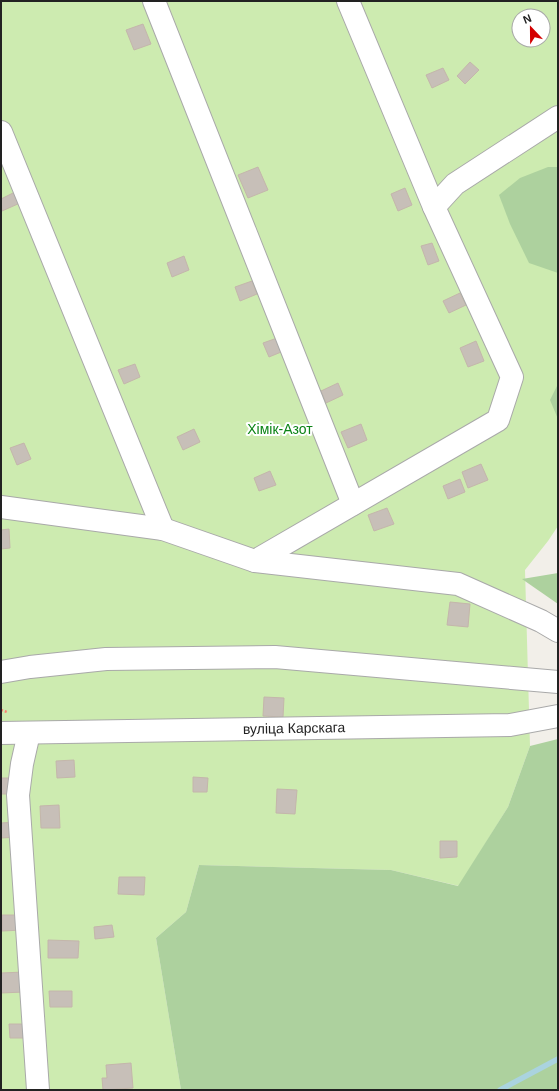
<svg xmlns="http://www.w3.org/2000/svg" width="559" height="1091" viewBox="0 0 559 1091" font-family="Arial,sans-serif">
	<rect width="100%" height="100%" fill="#f2efe9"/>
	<!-- grass -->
	<path fill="#cdebb0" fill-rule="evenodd" d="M1,1H558V526L548,541L525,570L530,746L508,807L459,886L391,870L199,865L186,912L156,938L181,1090H1ZM519,16H543V40H519Z"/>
	<!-- forest -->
	<g fill="#add19e">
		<polygon points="548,167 558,167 558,273 529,263 510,224 499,195 520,178"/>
		<polygon points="558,384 558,419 550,400"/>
		<polygon points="558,573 558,604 522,579"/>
		<polygon points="558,739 558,1090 181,1090 156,938 186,912 199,865 391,870 458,886 508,807 530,746"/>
	</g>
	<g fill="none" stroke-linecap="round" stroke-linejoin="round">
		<!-- stream -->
		<polyline stroke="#aad3df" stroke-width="5.5" points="500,1090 558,1059"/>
	</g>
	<!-- building -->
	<g fill="#c7bfb8" stroke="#c4b6ab">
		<polygon points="143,24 151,44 134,50 126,30"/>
		<polygon points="470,62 479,70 465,84 457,76"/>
		<polygon points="443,68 449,80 432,88 426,75"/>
		<polygon points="258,167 268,190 248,198 238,175"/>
		<polygon points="405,188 412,205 398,211 391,194"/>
		<polygon points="15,192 20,203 2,211 1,199"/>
		<polygon points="432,243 439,261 428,265 421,246"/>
		<polygon points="184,256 189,270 172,277 167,263"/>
		<polygon points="252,281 257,294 240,301 235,287"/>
		<polygon points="460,293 466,305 449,313 443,301"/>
		<polygon points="280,337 286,350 269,357 263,343"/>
		<polygon points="476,341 484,361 468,367 460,348"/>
		<polygon points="135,364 140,377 124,384 118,370"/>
		<polygon points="338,383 343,395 326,403 321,391"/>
		<polygon points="361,424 367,440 348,448 341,432"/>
		<polygon points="194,429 200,442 183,450 177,437"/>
		<polygon points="24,443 31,459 17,465 10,448"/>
		<polygon points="481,464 488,480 468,488 462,472"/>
		<polygon points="270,471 276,485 259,491 254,478"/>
		<polygon points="460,479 465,492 448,499 443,486"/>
		<polygon points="387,508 394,524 374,531 368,515"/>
		<polygon points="9,529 10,548 1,549 1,530"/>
		<polygon points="450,602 470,604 468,627 447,625"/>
		<polygon points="264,697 284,698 283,717 263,716"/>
		<polygon points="74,760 75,777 57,778 56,761"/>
		<polygon points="193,777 208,778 207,792 193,792"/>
		<rect x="1" y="778" width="15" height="16"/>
		<polygon points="277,789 297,790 295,814 276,813"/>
		<polygon points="59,805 60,828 41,828 40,806"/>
		<polygon points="17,822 18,837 1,838 1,823"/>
		<polygon points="440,841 457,841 457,857 440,858"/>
		<polygon points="119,877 145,877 144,895 118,894"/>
		<polygon points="2,915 23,915 23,930 2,931"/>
		<polygon points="112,925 114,937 95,939 94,927"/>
		<polygon points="48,940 79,941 78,958 48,958"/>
		<polygon points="24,972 24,992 1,993 1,973"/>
		<polygon points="49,991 72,991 72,1007 50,1007"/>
		<polygon points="9,1024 28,1024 28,1038 10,1038"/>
		<polygon points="131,1063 133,1088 103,1090 102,1078 107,1078 106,1065"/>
	</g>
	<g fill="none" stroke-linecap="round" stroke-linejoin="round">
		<!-- minor casing -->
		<g stroke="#a9a9a9" stroke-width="24">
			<g id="minor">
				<polyline points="154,1 353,504"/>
				<polyline points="348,1 434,207"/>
				<polyline points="1,132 163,529"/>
				<polyline points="1,507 163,529 255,561 458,584 541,621 558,631"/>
				<polyline points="255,561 498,420 512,377 434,207 455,184 558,117"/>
				<polyline points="1,672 30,667 106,659 275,657 558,682"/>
				<polyline points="1,733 510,725 558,716"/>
				<polyline points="29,733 22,764 18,795 38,1090"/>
			</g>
		</g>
		<!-- path -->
		<polyline stroke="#fa8072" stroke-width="2.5" stroke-dasharray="2 2" stroke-linecap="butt" points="1,710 7,712"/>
		<!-- minor -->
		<use href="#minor" stroke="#fff" stroke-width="22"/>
	</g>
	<g text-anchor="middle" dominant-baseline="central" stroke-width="4" stroke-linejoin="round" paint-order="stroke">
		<!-- park labels -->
		<g font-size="14" fill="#0c8416" stroke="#fff">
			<text x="280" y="429">Хімік-Азот</text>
		</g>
		<!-- street labels -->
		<g font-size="14" fill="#222" stroke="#fff">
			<text transform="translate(294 728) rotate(-1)">вуліца Карскага</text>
		</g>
	</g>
	<!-- border -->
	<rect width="559" height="1091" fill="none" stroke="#222222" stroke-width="4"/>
	<!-- north arrow -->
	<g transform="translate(531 28) rotate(338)"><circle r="19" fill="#ffffff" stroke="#a7a7a7"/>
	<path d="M0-3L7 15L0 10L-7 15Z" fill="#d40000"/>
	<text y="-6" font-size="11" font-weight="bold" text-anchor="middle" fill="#222222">N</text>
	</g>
</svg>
